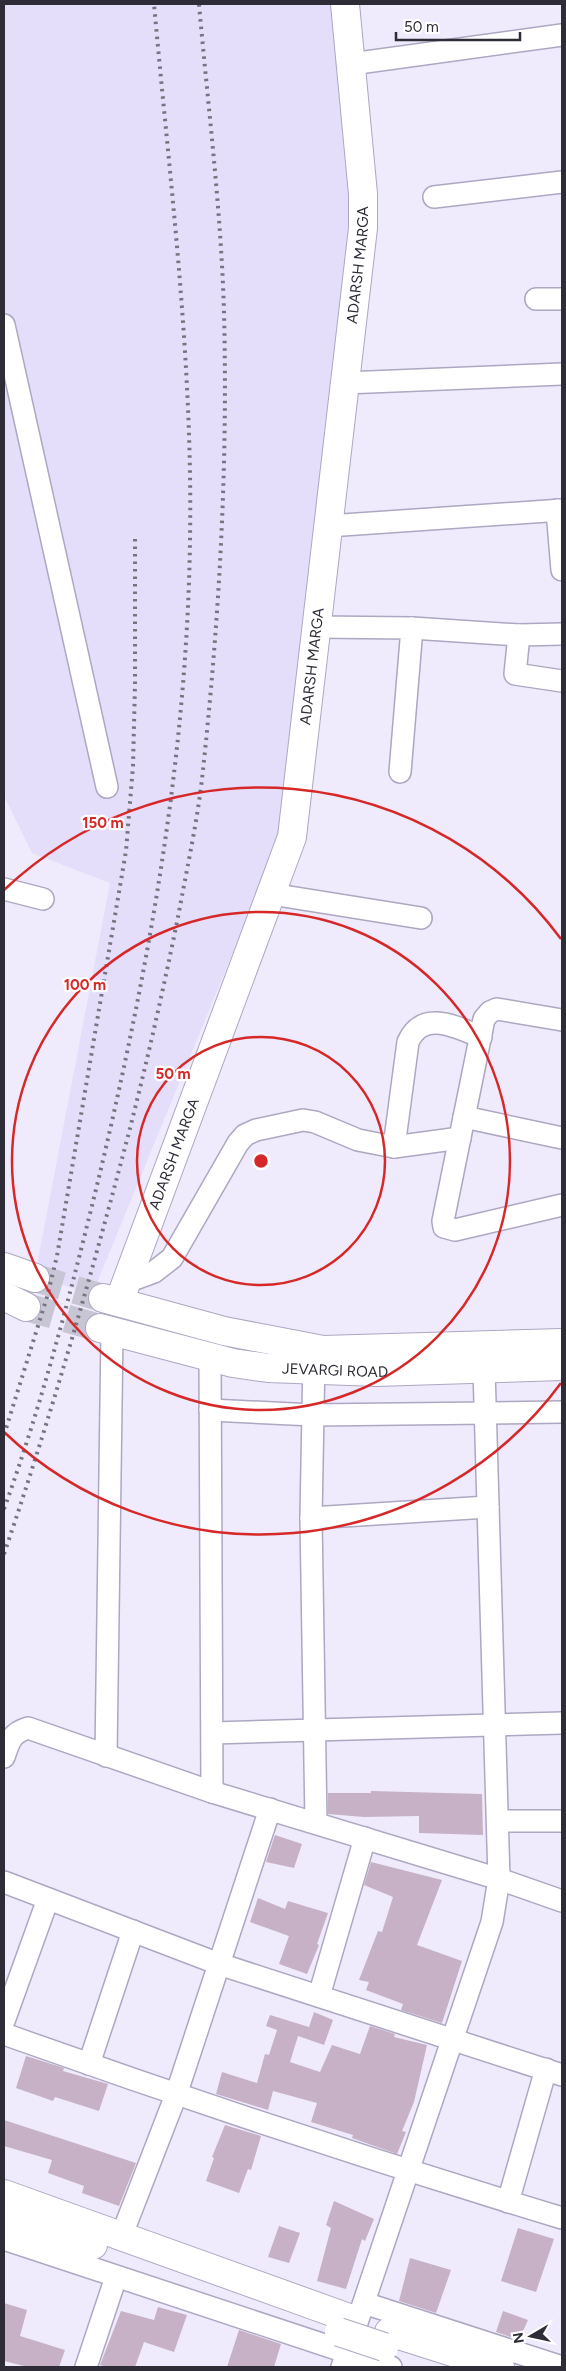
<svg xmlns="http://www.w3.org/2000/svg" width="566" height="2371" viewBox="0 0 566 2371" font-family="Figtree,sans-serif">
	<rect width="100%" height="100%" fill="#efebfc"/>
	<!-- built -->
	<polygon fill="#e4defa" points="4,4 337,4 354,187 282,833 92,1295 35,1275 110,883 32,853 4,796"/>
	<!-- building -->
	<g fill="#c6b1c6">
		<polygon points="371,1791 482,1794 483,1835 419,1833 419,1816 364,1817 328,1814 328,1793 371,1793"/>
		<polygon points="275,1835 302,1844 294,1868 266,1862"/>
		<polygon points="371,1862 442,1880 417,1945 462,1961 442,2023 401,2010 403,2004 366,1990 369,1982 359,1980 378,1931 382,1932 393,1897 364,1885"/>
		<polygon points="258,1898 285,1909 288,1901 328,1913 317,1944 319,1945 307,1974 279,1964 289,1936 250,1922"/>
		<polygon points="314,2012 333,2020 324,2045 298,2036 290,2062 320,2072 332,2045 360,2054 370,2026 395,2034 394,2037 427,2045 414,2102 402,2131 406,2132 397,2154 352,2138 353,2135 311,2122 317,2103 273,2091 268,2110 216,2094 222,2072 257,2083 265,2054 269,2055 277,2030 266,2026 270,2015 309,2027"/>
		<polygon points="26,2056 64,2068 63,2071 108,2084 99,2111 55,2097 53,2101 16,2088"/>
		<polygon points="4,2120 136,2163 119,2206 82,2193 84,2186 48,2173 52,2160 4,2146"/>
		<polygon points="225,2125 261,2136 251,2170 248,2169 239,2193 206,2181 214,2158 212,2157"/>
		<polygon points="334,2201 374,2219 365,2241 362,2239 346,2289 317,2281 331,2228 326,2225"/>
		<polygon points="279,2226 300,2233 289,2263 268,2257"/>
		<polygon points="518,2228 554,2239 536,2292 501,2281"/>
		<polygon points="410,2258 451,2270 436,2313 399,2301"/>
		<polygon points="4,2303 27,2310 20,2336 65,2350 59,2367 28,2367 4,2361"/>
		<polygon points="158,2307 187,2315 174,2352 144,2342 135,2367 107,2367 100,2365 121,2311 154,2320"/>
		<polygon points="503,2311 528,2320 519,2340 496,2332"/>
		<polygon points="239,2330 281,2344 274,2367 227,2367"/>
	</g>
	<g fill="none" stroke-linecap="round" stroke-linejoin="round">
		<!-- major-tunnel -->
		<g stroke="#c8c5d4" stroke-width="28" stroke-dasharray="28 14" stroke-linecap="butt">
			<polyline points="35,1278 103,1298"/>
			<polyline points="26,1307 100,1328"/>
		</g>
		<!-- minor casing -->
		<g stroke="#ada7c2" stroke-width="24">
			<g id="minor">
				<polyline points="351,64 562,35"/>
				<polyline points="434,197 562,182"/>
				<polyline points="536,299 562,299"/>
				<polyline points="4,325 107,787"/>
				<polyline points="345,383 562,374"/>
				<polyline points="557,510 562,570"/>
				<polyline points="328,526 562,510"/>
				<polyline points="316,627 412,628 400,772"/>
				<polyline points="412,628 519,635 515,674 562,681"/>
				<polyline points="519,635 562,634"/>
				<polyline points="4,889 43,899"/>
				<polyline points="271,894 421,918"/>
				<polyline points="562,1020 497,1009 490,1012 484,1019 443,1221 444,1227 455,1230 562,1205"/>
				<polyline points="464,1117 562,1138"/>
				<path d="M394,1147L408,1042C423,1009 456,1027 481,1037"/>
				<polyline points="127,1282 154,1272 172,1258 238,1143 245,1135 256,1130 303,1120 315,1122 358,1140 394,1147 460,1138"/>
				<polyline points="314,1356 311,1518 316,1823"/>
				<polyline points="210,1357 212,1792"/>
				<polyline points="210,1410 313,1415 562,1412"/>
				<polyline points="311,1518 488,1507"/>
				<polyline points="212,1733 562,1723"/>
				<polyline points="106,1756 112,1333"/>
				<path d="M4,1757C9,1742 11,1733 28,1728L212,1792L499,1879L562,1901"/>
				<polyline points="498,1821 562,1821"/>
				<polyline points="4,1882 219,1964 562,2075"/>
				<polyline points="319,1996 365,1838"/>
				<polyline points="4,2021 48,1899"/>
				<path d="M4,2034C189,2100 374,2161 562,2218"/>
				<polyline points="89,2064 133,1931"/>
				<polyline points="508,2202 546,2069"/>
				<polyline points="121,2237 176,2095 270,1809"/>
				<polyline points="4,2239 391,2367"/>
				<polyline points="364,2303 562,2367"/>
				<polyline points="86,2367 116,2277"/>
				<polyline points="342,2367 492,1922 499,1879 484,1369"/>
			</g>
		</g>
		<!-- major casing -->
		<g stroke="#ada7c2" stroke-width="30">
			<g id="major">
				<polyline points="4,1267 35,1278"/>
				<polyline points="4,1296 26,1307"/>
				<polyline points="103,1298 224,1331 323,1350 562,1343"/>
				<path id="s1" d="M119,1302L292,837L363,228V194L345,4"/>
				<path id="s2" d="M100,1328L233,1363L268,1368L376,1372L562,1366"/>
				<polyline points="4,2194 346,2317"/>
				<polyline points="4,2217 93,2245"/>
				<polyline points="389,2332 500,2367"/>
			</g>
		</g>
		<!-- minor -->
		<use href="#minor" stroke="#fff" stroke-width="21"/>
		<!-- major -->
		<use href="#major" stroke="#fff" stroke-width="28"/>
		<!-- rail -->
		<g stroke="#777481" stroke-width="4" stroke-dasharray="2.5 5" stroke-linecap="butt">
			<polyline points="4,1435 47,1297 57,1256 126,851 133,766 135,684 135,539"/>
			<path d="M4,1509C43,1401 72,1288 99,1177C149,967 187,756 190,540C193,361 170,182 154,4"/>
			<path d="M4,1554C51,1416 91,1277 128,1136C147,1062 164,987 179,912C187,868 197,823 202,779C219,624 228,468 224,312C221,209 208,106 199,4"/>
		</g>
		<!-- major-bridge casing -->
		<g stroke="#ada7c2" stroke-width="30" stroke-linecap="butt">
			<polyline id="major-bridge" points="339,2332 384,2347"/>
		</g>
		<!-- major-bridge -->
		<use href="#major-bridge" stroke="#fff" stroke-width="28"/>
	</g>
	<!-- distance rings -->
	<g fill="none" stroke="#d62828" stroke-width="2.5">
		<circle cx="261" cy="1161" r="124"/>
		<circle cx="261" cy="1161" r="249"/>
		<path d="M561 1383A373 373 0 0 1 4 1432M4 890A373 373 0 0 1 561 939"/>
	</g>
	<g text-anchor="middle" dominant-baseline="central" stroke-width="4.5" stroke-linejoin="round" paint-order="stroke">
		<!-- street labels -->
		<g font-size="15" fill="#2e2c36" stroke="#fff">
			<text stroke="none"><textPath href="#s1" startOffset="1072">ADARSH MARGA</textPath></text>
			<text stroke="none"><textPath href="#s1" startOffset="668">ADARSH MARGA</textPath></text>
			<text stroke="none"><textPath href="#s1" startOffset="158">ADARSH MARGA</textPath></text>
			<text stroke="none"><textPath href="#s2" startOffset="240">JEVARGI ROAD</textPath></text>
		</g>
	</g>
	<circle cx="261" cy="1161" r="8" fill="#d62828" stroke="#fff" stroke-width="2.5"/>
	<g font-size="15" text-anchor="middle" font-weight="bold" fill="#d62828" stroke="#fff" stroke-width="4.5" stroke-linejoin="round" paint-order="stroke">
		<text x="103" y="828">150 m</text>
		<text x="85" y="990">100 m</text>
		<text x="173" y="1079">50 m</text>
	</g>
	<!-- border -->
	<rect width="566" height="2371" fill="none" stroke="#2e2c36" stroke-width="10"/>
	<!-- north arrow -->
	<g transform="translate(531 2336) rotate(261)" stroke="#ffffff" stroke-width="4" paint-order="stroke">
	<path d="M0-4L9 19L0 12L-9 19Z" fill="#2e2c36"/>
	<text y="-8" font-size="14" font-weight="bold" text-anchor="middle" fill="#2e2c36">N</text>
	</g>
	<!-- scale -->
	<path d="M396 32v8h124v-8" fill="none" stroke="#2e2c36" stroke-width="2.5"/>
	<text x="404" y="32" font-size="15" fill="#2e2c36" stroke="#ffffff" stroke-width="4" paint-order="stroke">50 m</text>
</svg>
